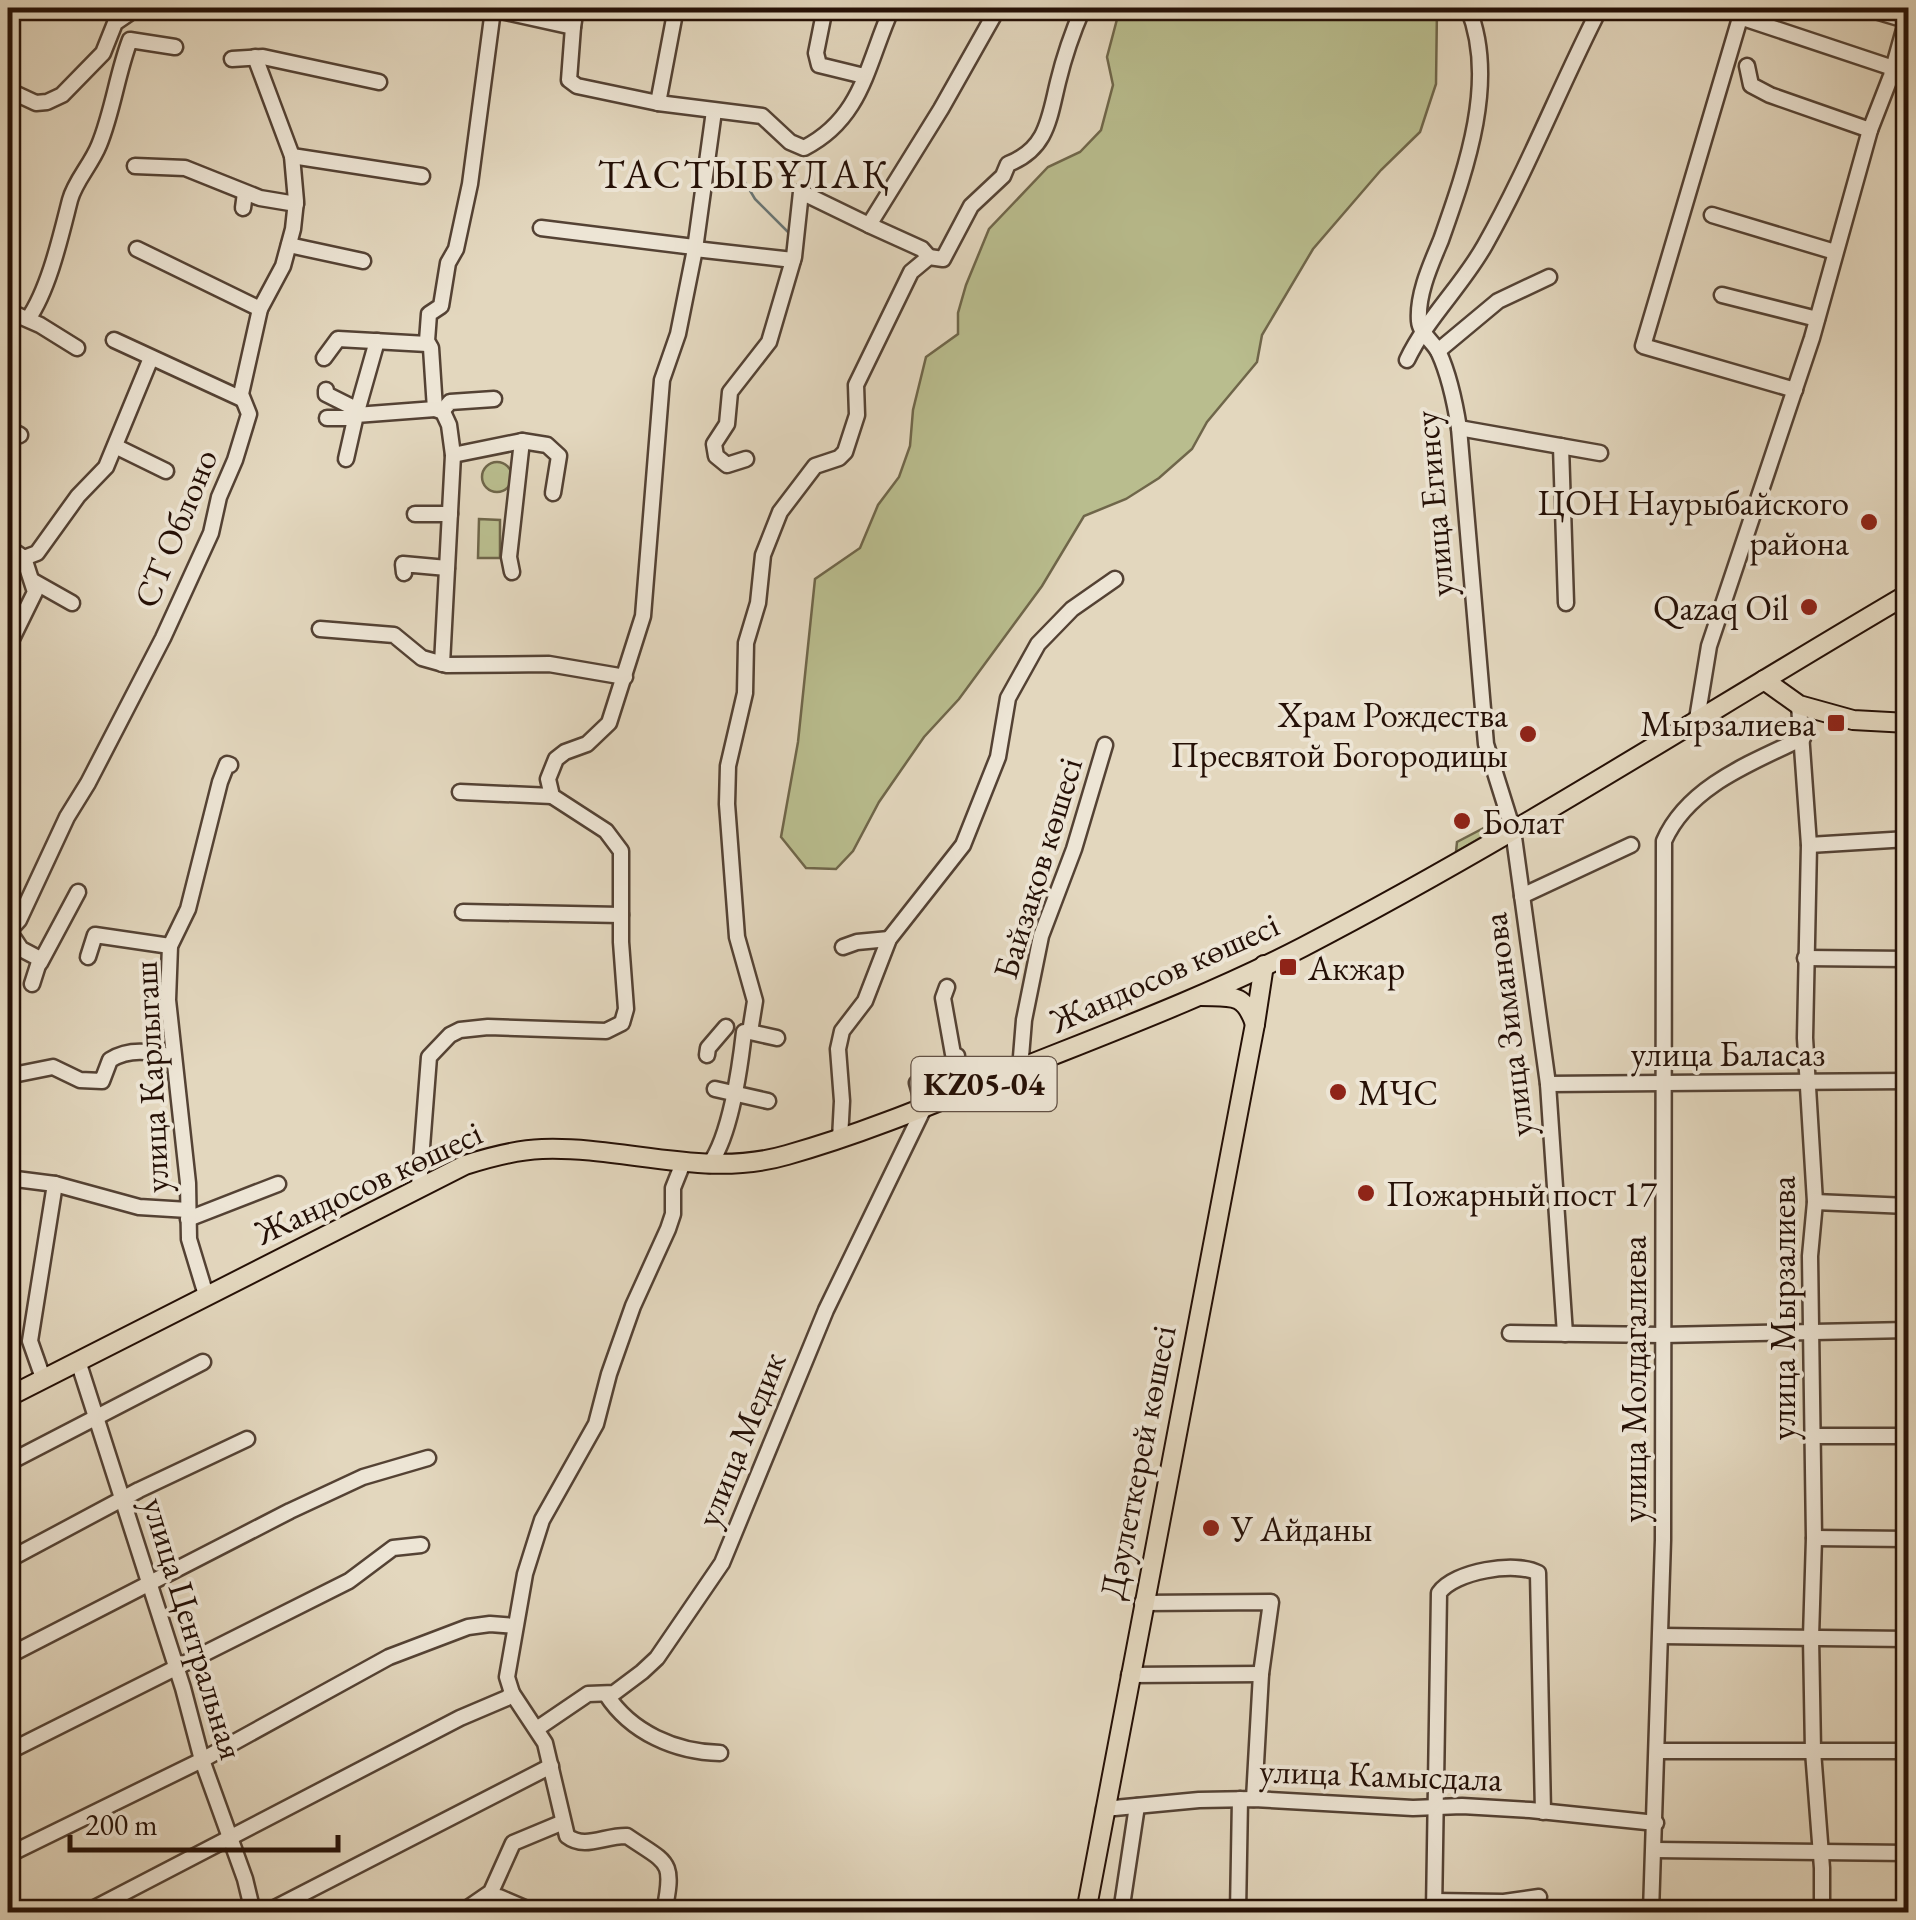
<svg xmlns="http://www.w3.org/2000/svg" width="1916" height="1920" viewBox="0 0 1916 1920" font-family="'EB Garamond',serif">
	<rect width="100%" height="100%" fill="#e3d7be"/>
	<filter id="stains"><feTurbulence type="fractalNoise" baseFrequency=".002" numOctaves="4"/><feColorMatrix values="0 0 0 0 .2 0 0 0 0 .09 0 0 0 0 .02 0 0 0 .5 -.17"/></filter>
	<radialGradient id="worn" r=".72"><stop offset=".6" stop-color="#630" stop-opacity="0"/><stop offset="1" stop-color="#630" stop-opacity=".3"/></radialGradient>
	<!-- green -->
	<g fill="#b9bd8e" stroke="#6f664a" stroke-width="2.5">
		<polygon points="1120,8 1437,8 1436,84 1420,132 1381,170 1313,249 1262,335 1257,362 1207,422 1192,449 1159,478 1126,499 1084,516 1042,586 959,699 924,737 879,802 853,851 836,869 806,868 781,837 798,742 815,579 860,548 878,505 899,477 910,446 913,410 926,357 958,334 958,313 966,285 989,229 1048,167 1080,152 1101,130 1113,85 1107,57"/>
		<circle cx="497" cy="477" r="15"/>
		<polygon points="479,519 500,520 500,558 478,558"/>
		<polygon points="1501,819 1505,819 1506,823 1456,852 1457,842"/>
	</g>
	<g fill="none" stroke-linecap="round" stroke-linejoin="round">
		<!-- stream -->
		<polyline stroke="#6a7472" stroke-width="2.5" points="739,172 755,199 789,233"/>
		<!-- river -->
		<polyline stroke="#98b7ba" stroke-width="15" points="8,1900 11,1912"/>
		<!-- minor casing -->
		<g stroke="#544234" stroke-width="19">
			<g id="minor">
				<path d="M488,8L573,27L569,80L577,86L658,103L762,116L790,142L804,148C863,118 867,63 892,8"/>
				<polyline points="825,8 816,53 819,65 864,76"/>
				<path d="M1468,8C1498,80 1466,169 1441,240C1431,264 1417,294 1419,321C1420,334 1434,342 1439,353C1450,377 1455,403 1459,428L1486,744L1513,830L1548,1084L1565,1334"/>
				<polyline points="1743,8 1643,346 1795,390"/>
				<polyline points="493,10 470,184 456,249 448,263 441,306 429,314 427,341 431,348 435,409 443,412 449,425 453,455 522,441 509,557 512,572"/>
				<polyline points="1740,17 1893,68"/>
				<polyline points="573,27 576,8"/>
				<polyline points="232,59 263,57 379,82"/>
				<polyline points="1747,66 1751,85 1770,95 1870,130 1891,76 1905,26 1902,19 1865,8"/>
				<polyline points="8,90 36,103 47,102 62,95 103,53 115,23 137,8"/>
				<polyline points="658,103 676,8"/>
				<polyline points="292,156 422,176"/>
				<polyline points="135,166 185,168 260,198 296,204"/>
				<polyline points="243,208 245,193"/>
				<polyline points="1712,215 1835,252"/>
				<polyline points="869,225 922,249 929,257"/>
				<polyline points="541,228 694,247"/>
				<polyline points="289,245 363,261"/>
				<polyline points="137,249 260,309"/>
				<polyline points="695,249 793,260"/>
				<polyline points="1722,295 1817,319"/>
				<polyline points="8,311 40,325 77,348"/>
				<path d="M28,319C49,289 61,235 70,200C75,181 91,165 99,145C113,111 117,74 130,40L175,47"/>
				<polyline points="114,340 242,399"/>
				<polyline points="1438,351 1498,301 1549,277"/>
				<polyline points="324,358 338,339 427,344"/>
				<path d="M1407,360C1427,318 1462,286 1485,245C1528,169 1560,86 1600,8"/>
				<polyline points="326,390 326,394 358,410"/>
				<polyline points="444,409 450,402 494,399"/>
				<polyline points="356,415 377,341"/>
				<polyline points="327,418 355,418"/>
				<polyline points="1459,428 1600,453"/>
				<polyline points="8,429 20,435"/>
				<polyline points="522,441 547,445 559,456 553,493"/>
				<polyline points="1561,446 1566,603"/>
				<polyline points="117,447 166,471"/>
				<polyline points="346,459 356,415 435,409"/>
				<polyline points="746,459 727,465 716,456 714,444 727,424 730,392 769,342 794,257 801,192 869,225 941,109 998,8"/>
				<polyline points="415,514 450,514"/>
				<polyline points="8,547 24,558 37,553 78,496 106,467 151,358"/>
				<polyline points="404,573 403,564 447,568"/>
				<polyline points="33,581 72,603"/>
				<polyline points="320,629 394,635 422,658 447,665 549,664 625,677"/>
				<polyline points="8,647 35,592 24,558"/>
				<polyline points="442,664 453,455"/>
				<polyline points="1799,705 1809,845 1805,1038 1815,1202 1810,1256 1814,1538 1811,1637 1813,1751 1822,1868 1822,1912"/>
				<polyline points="1697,719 1709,646 1812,338 1870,130"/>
				<polyline points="460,792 552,796"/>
				<polyline points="1809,845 1908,839"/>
				<polyline points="1522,896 1631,845"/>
				<polyline points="463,912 621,915"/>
				<polyline points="843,947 857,942 889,939"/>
				<polyline points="88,957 95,935 170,946"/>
				<polyline points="1805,958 1908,959"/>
				<polyline points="40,963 78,892"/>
				<polyline points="32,984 40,959 21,949 9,931 19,920 67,817 88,783 163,638 211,533 219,497 235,460 249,414 241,394 260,309 283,266 293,229 296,201 292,156 255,57"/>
				<polyline points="947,987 943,998 953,1054 957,1056 955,1095"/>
				<polyline points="750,1032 777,1038"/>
				<polyline points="707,1055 708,1048 726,1027"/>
				<polyline points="1020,1069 1024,1020 1041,936 1074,849 1105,745"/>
				<path d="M8,1076L53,1067L80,1080L102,1081L110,1060C129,1048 150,1051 172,1057"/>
				<polyline points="1548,1084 1908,1081"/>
				<polyline points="715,1089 768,1101"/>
				<polyline points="840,1139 842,1101 838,1049 842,1031 865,1001 889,939 963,845 998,757 1008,698 1038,644 1072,609 1115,579"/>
				<path d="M709,1165C730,1137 740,1068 744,1032H750L755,1001L737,937L727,804L728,766L745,693L746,643L758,603L763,555L780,512L815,466L839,458L845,452L857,415L856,385L911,272L929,257L943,259L971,206L1003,176L1008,164C1047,149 1049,119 1058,82C1064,57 1073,31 1083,8"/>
				<polyline points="8,1178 55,1184 139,1207 188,1210"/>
				<polyline points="419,1186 429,1057 450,1035 460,1030 488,1027 606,1031 622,1023 626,1009 621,942 621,851 606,831 552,796 548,779 556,759 565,752 587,744 609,723 643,616 662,380 678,334 695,249 714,111"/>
				<polyline points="1815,1202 1908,1206"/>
				<polyline points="188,1219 278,1184"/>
				<polyline points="206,1295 189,1239 188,1183 168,1000 170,946 188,909 220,782 227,764 230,765"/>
				<polyline points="1510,1333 1663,1335 1908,1330"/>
				<polyline points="78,1361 183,1688 202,1760 245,1879 253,1912"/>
				<polyline points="43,1378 30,1341 55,1184"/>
				<polyline points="1811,1436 1908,1436"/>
				<polyline points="8,1463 203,1362"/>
				<polyline points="1814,1538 1908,1539"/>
				<polyline points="8,1560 139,1490 247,1439"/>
				<polyline points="1142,1603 1271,1602 1261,1674 1254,1799"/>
				<polyline points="1661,1636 1908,1639"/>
				<polyline points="8,1656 290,1511 363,1477 428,1458"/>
				<polyline points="1129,1675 1261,1674"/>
				<path d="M606,1694C631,1733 676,1752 720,1753"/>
				<polyline points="538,1728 588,1694 614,1693 642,1672 657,1658 722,1563 826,1310 924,1108 917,1083"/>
				<polyline points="1657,1751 1908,1751"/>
				<polyline points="8,1752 349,1581 393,1548 421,1545"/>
				<polyline points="1104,1809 1199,1800 1254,1799 1413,1808 1462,1806 1530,1810 1656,1823"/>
				<polyline points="1655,1850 1908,1853"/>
				<polyline points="10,1854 202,1760 389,1657 468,1627 490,1624 515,1626"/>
				<polyline points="499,1897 534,1912"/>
				<polyline points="1434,1901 1504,1902 1539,1897"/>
				<polyline points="87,1912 460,1718 507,1698 512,1693"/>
				<polyline points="267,1912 551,1766"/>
				<polyline points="462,1912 491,1892 513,1843 561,1823"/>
				<path d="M664,1912C675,1859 668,1864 627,1836C605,1835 585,1850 567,1836L545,1743L512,1693L507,1677L525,1574L542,1520L596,1424L609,1374L633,1306L668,1229L673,1214V1188L683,1163"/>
				<polyline points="1121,1912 1137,1806"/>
				<polyline points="1238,1912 1240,1799"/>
				<path d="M1434,1912L1439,1593C1454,1571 1516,1561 1538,1573L1543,1812"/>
				<path d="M1651,1912L1663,1540L1664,841C1688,786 1753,762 1803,738"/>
			</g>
		</g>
		<!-- major casing -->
		<g stroke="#251006" stroke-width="22">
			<g id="major">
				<polyline points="1764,680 1799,705 1853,720 1908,723"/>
				<path d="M1201,996C1231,997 1244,992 1255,1024"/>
				<path d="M8,1397L465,1165C490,1157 515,1150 542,1149C625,1146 705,1179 787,1155C869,1132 947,1098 1026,1066C1119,1029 1214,993 1303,947C1511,839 1707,712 1908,594"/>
				<polyline points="1086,1912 1255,1024 1264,965"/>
			</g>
		</g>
		<!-- minor -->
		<use href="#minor" stroke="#ede5d5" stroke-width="14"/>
		<!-- major -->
		<use href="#major" stroke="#e3d7be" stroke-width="18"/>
	</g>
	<!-- markers -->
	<g fill="#8f2418" stroke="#ede5d5" stroke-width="4">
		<circle cx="1869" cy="522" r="10"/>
		<circle cx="1809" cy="607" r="10"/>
		<rect x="1826" y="713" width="20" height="20" rx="5"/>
		<circle cx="1528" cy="734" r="10"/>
		<circle cx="1462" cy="821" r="10"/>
		<rect x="1278" y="957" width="20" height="20" rx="5"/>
		<circle cx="1338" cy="1092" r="10"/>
		<circle cx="1366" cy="1193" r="10"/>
		<circle cx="1211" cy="1528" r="10"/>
	</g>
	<g text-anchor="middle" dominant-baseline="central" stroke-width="8" stroke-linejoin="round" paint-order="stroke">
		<!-- shield labels -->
		<rect fill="#ede5d5" stroke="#615044" stroke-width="2.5" x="911.5" y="1057" width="145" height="54" rx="8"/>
		<g font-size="32" font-weight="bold" fill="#251006">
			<text x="984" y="1084">KZ05-04</text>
		</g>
		<!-- poi labels -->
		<g font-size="35" fill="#251006" stroke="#ede5d5" text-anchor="start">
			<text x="1849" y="502" text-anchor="end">ЦОН Наурыбайского<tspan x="1849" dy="40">района</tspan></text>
			<text x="1789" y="607" text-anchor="end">Qazaq Oil</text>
			<text x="1508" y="714" text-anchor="end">Храм Рождества<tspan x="1508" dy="40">Пресвятой Богородицы</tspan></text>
			<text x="1816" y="723" text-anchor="end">Мырзалиева</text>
			<text x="1482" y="821">Болат</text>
			<text x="1308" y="967">Акжар</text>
			<text x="1358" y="1092">МЧС</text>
			<text x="1386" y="1193">Пожарный пост 17</text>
			<text x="1231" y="1528">У Айданы</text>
		</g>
		<!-- street labels -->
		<g font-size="35" fill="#251006" stroke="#ede5d5">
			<text transform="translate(1433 504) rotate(-95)">улица Егинсу</text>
			<text transform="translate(175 528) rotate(-68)">СТ Облоно</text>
			<text transform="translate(1037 868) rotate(-73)">Байзақов көшесі</text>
			<text transform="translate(1164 972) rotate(-24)">Жандосов көшесі</text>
			<text transform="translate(1507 1025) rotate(-97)">улица Зиманова</text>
			<text x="1728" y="1053">улица Баласаз</text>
			<text transform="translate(150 1077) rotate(-93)">улица Карлыгаш</text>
			<text transform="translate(368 1182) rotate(-25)">Жандосов көшесі</text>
			<text transform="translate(1782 1308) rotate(-90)">улица Мырзалиева</text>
			<text transform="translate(1633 1379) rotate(-90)">улица Молдагалиева</text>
			<text transform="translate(740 1439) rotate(-68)">улица Медик</text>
			<text transform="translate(1137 1462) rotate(-79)">Дәулеткерей көшесі</text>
			<text transform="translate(194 1628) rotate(73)">улица Центральная</text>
			<text transform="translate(1381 1774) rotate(2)">улица Камысдала</text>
		</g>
		<!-- quarter labels -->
		<g font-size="40" letter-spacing="2.5" fill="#251006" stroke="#ede5d5">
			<text x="744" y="174">ТАСТЫБҰЛАҚ</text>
		</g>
	</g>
	<!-- margin -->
	<rect width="1916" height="1920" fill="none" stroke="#e3d7be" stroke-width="40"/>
	<rect x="10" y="10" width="1896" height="1900" fill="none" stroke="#251006" stroke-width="5"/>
	<rect x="20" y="20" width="1876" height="1880" fill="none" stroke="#251006" stroke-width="2.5"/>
	<!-- scale -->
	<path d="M70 1835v15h268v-15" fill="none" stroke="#251006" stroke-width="5"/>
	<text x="85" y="1835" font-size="30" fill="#251006" stroke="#ede5d5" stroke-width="8" paint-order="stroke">200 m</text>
	<rect width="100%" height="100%" filter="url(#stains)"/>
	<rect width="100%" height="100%" fill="url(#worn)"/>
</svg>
